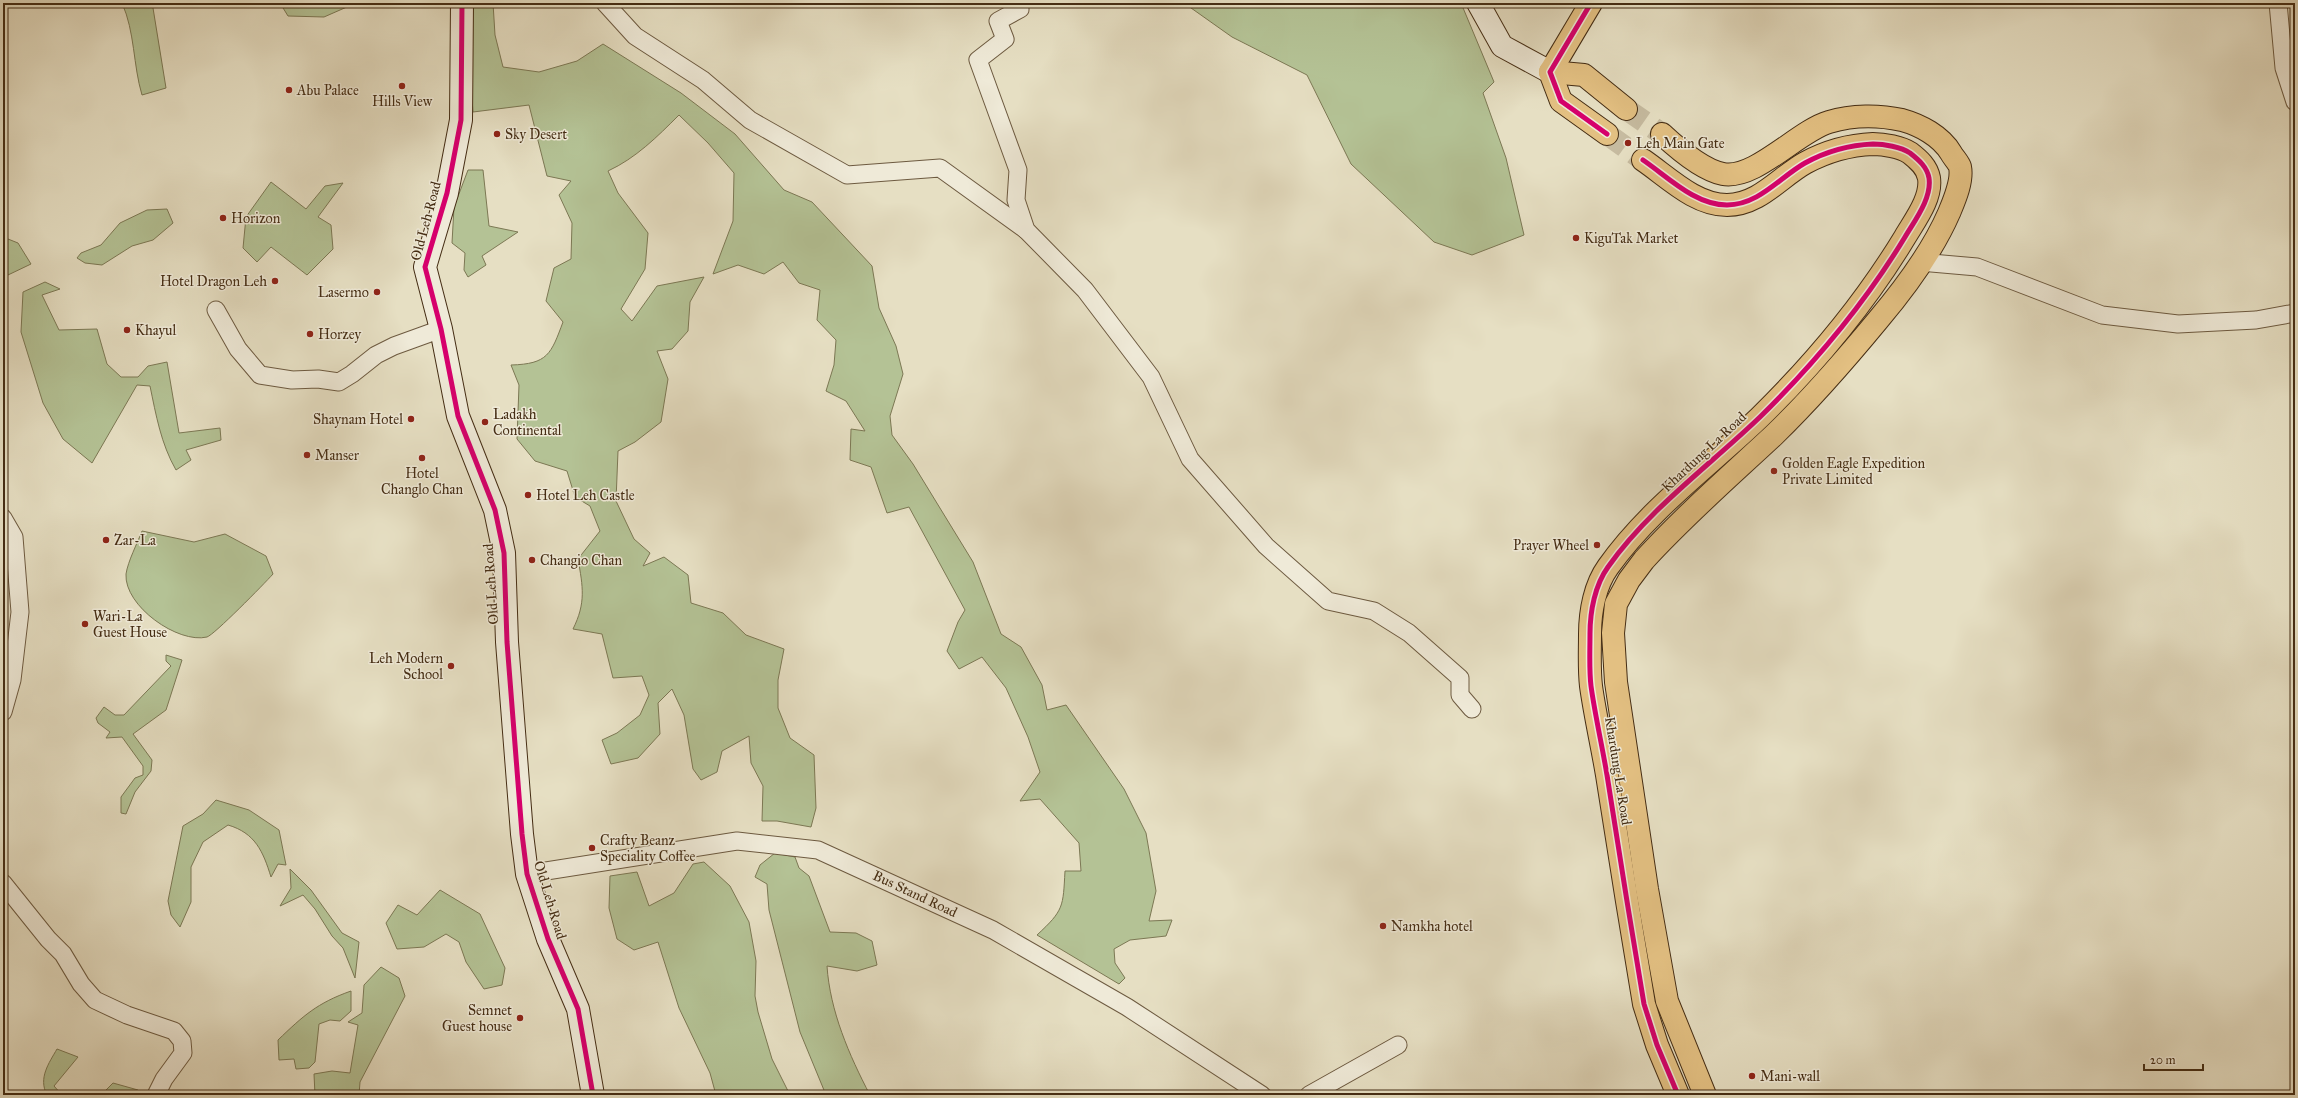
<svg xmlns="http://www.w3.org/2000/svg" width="2298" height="1098" viewBox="0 0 2298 1098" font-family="'IM FELL Great Primer',serif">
	<rect width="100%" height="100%" fill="#e6dfc3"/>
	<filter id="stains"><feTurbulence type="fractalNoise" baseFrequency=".005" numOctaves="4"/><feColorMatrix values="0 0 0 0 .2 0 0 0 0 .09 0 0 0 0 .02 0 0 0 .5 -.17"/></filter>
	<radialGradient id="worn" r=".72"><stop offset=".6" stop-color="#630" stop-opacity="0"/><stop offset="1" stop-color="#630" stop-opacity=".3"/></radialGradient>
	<!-- green -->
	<g fill="#b4c295" stroke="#7c7854">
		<path d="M122,3H150L153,8L166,88L142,95C133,65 135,32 122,3Z"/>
		<polygon points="280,3 356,3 324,17 288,16"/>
		<path d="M457,3H493L495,35L503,67L539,72L577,61L603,44L681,93L735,134L784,190L812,202L872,266L879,308L896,346L903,374L890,416L892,435L913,464L973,562L1001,634L1021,647L1042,685L1047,710L1066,705L1124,789L1146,833L1156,891L1149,921L1172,920L1166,936L1130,940L1114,949L1115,963L1125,978L1119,984L1037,935C1064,910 1063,907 1065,871H1081L1079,843L1040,799L1020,801L1040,772L1028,737L1006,688L982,657L959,669L947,651L958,622L965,610L909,507L887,513L871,467L850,460L851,429L865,431L846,401L826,391L834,365L836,340L817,320L820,290L799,283L783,262L764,274L738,265L713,274L733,221L734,173L708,143L679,115C657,137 636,158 608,171L618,193L648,233L645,269L621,309L632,321L657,286L704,277L690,302L688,331L672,349L657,351L668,379L661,422L635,442L618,451L616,501L634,539L650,553L643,566L664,557L688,575L691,603L723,613L746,635L784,649L778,680V708L790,738L814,755L816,808L811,827L777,821H762L763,786L751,763L749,736L722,751L717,772L701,780L693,769L684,715L672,689L658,703L660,734L638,758L611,764L602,740L617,733L640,715L649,695L642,676L613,678L602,634L573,629C586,603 583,587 578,559L600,531L590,506L575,497L567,471L535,461L517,439L519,385L511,365C548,364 551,354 563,322L546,301L554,268L571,259L572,223L559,195L571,181L547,176L529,105L473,112L468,44Z"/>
		<polygon points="1184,3 1461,3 1494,82 1483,93 1506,158 1524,235 1472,255 1434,242 1351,164 1307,75 1232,37"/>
		<polygon points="468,170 483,170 489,226 518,232 482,256 486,265 468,277 464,270 465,253 452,243 454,207"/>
		<polygon points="271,182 306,209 325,186 343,183 318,217 331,225 333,249 307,275 271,247 257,262 243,248 246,217"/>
		<polygon points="167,209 173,223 153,240 132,246 102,265 85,263 77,258 81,253 101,245 120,223 147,210"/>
		<polygon points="3,237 18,243 31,264 8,275 3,273"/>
		<path d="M45,282L60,289L42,295L59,330L97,329L107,364L121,377H138L148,366L167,362L179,433L220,428L221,440L186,450L191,460L176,470C161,444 156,415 150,386L137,385L92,463L63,439L43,403L21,332L23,292Z"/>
		<path d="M142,531L194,542L225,534L266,556L273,574C264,584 214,635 207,637C178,644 124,606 126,574C128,561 137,544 142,531Z"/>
		<polygon points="166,655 182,660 166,710 133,734 152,760 151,771 135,792 126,814 121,813 121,797 135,778 143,775 143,766 122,737 106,738 110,732 98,723 96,718 104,707 115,715 124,715 171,666 166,661"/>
		<path d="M216,800L249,810L279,830L286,865L278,864L271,877C263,851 255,833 228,825L203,842L191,867V902L180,927L171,915L168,901L183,826L203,814Z"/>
		<path d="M775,853L795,857L799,868L809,876L830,932L856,933L872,941L877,965L857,971L827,966C830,1011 849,1055 870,1095H826L800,1032L769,910L767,884L755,877L760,865Z"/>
		<polygon points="704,862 730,886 749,922 756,961 755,996 758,1012 772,1059 790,1095 716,1095 710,1073 679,1008 658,942 634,950 617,939 609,908 610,876 637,872 649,906 674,893 693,864"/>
		<polygon points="290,869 311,890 342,933 359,942 355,978 343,948 332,936 315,909 303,895 280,906 291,888"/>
		<polygon points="440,890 480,914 505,968 502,985 484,989 466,962 459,942 446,934 424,947 397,949 386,923 398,905 417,915"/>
		<polygon points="381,967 399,978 405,996 360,1082 359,1095 315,1095 314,1074 332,1071 350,1073 358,1025 348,1022 362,1013 364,985"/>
		<path d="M351,991V1011L340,1021L330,1020L319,1024L315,1062L309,1068L296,1069L294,1059L279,1060L278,1040C303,1016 317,1003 351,991Z"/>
		<path d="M57,1049L78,1057L54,1086L62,1095H47C38,1078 49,1063 57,1049Z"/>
		<polygon points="113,1083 138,1090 137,1095 101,1095"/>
	</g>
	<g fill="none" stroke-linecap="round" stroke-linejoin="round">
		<!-- primary-tunnel -->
		<g stroke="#c6bba0" stroke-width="22" stroke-dasharray="22 11" stroke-linecap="butt">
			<polyline points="1626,109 1662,134"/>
			<polyline points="1607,134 1643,160"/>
		</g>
		<!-- street casing -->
		<g stroke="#6d5a40" stroke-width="19">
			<g id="street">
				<polyline points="605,3 635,36 703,80 750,120 847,175 940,168 1026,230"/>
				<polyline points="1019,3 1020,9 998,21 1005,39 978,60 1018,170 1016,200 1026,230 1085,290 1151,377 1190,459 1266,546 1328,601 1374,611 1409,633 1460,678 1460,695 1472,709"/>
				<polyline points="2278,3 2284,68 2295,102"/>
				<polyline points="1920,262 1977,267 2102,315 2178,324 2256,320 2295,313"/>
				<polyline points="216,310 238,349 260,375 292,380 318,379 339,382 352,374 376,355 394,346 441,329"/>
				<polyline points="3,518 14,537 20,612 12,680 3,712"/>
				<polyline points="527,874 737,841 818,850 993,930 1127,1007 1262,1095"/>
				<polyline points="3,883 48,939 63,954 81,984 95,1000 127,1015 174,1031 182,1041 183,1053 164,1079 156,1095"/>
				<polyline points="1309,1095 1398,1045"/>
			</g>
		</g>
		<!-- secondary casing -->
		<g stroke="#452d14" stroke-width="24">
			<g id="secondary">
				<polyline points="462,3 461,120 447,193 425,267 441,329 458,416 495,510 504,553 507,642 522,834 527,874 548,939 578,1009 593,1095"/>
				<polyline points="1478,3 1502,46 1550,72"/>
			</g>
		</g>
		<!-- primary casing -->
		<g stroke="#452d14" stroke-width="24">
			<g id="primary">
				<polyline points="1550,72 1584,75 1626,109"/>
				<polyline points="1550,72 1561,101 1607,134"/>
				<polyline points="1550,72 1591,3"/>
				<path d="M1662,134C1677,148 1702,170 1723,174C1755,180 1798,131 1829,122C1852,115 1879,115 1902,120C1920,125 1941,136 1951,153C1953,157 1959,163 1960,167C1963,181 1954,201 1949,213C1932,252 1905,288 1878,320C1845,360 1811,399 1774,435C1730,476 1684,516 1644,560L1629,580L1616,604L1613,633L1616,682L1647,889L1667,1001L1705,1095"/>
				<path d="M1643,160C1668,177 1695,205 1727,205C1759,205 1780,177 1805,163C1827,151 1849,145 1873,144C1884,144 1901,147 1910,153C1919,160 1927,167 1929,178C1932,198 1915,220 1905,237C1865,303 1815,363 1760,417C1709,466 1649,509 1608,567C1595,585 1590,611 1590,634C1590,651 1589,669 1591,686C1595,715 1602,745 1607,775C1619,851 1631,928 1644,1004L1657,1045L1678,1095"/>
			</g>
		</g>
		<!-- street -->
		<use href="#street" stroke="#efead8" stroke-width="17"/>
		<!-- secondary -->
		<use href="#secondary" stroke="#efead8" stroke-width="22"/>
		<!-- primary -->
		<use href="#primary" stroke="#e3c082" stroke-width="22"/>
		<!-- cycleway casing -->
		<g stroke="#efead8" stroke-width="8">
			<g id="cycleway">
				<polyline points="462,3 461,120 447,193 425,267 441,329 458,416 495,510 504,553 507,642 522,834 527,874 548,939 578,1009 593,1095"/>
				<polyline points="1591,3 1550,72 1561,101 1607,134"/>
				<path d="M1643,160C1668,177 1695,205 1727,205C1759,205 1780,177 1805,163C1827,151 1849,145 1873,144C1884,144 1901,147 1910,153C1919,160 1927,167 1929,178C1932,198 1915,220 1905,237C1865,303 1815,363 1760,417C1709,466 1649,509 1608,567C1595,585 1590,611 1590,634C1590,651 1589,669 1591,686C1595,715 1602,745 1607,775C1619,851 1631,928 1644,1004L1657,1045L1678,1095"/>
			</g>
		</g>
		<!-- cycleway -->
		<use href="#cycleway" stroke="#d6006c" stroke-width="5"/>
	</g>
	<!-- markers -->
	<g fill="#8f2418" stroke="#efead8" stroke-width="1.5">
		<circle cx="402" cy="86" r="4"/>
		<circle cx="289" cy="90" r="4"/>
		<circle cx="497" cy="134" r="4"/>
		<circle cx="1628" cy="143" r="4"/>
		<circle cx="223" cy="218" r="4"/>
		<circle cx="1576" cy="238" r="4"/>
		<circle cx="275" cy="281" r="4"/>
		<circle cx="377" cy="292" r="4"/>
		<circle cx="127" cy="330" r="4"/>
		<circle cx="310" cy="334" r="4"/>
		<circle cx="411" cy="419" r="4"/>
		<circle cx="485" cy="422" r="4"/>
		<circle cx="307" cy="455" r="4"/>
		<circle cx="422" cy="458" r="4"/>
		<circle cx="1774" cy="471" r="4"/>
		<circle cx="528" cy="495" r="4"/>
		<circle cx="106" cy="540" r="4"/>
		<circle cx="1597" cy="545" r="4"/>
		<circle cx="532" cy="560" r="4"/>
		<circle cx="85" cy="624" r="4"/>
		<circle cx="451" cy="666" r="4"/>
		<circle cx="592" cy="848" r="4"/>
		<circle cx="1383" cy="926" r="4"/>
		<circle cx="520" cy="1018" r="4"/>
		<circle cx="1752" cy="1076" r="4"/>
	</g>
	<g text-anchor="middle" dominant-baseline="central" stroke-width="3" stroke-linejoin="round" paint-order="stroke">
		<!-- poi labels -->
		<g font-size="14" fill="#452d14" stroke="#efead8" text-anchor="start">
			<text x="297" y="90">Abu Palace</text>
			<text x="402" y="101" text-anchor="middle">Hills View</text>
			<text x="505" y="134">Sky Desert</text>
			<text x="1636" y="143">Leh Main Gate</text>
			<text x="231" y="218">Horizon</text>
			<text x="1584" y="238">KiguTak Market</text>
			<text x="267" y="281" text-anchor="end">Hotel Dragon Leh</text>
			<text x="369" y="292" text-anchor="end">Lasermo</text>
			<text x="135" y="330">Khayul</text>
			<text x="318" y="334">Horzey</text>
			<text x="493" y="414">Ladakh<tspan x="493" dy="16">Continental</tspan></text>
			<text x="403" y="419" text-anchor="end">Shaynam Hotel</text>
			<text x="315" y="455">Manser</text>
			<text x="1782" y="463">Golden Eagle Expedition<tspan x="1782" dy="16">Private Limited</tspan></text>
			<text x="422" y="473" text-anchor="middle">Hotel<tspan x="422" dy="16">Changlo Chan</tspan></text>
			<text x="536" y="495">Hotel Leh Castle</text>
			<text x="114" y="540">Zar-La</text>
			<text x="1589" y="545" text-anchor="end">Prayer Wheel</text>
			<text x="540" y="560">Changio Chan</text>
			<text x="93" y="616">Wari-La<tspan x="93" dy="16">Guest House</tspan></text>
			<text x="443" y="658" text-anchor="end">Leh Modern<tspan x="443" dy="16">School</tspan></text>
			<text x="600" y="840">Crafty Beanz<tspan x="600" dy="16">Speciality Coffee</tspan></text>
			<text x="1391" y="926">Namkha hotel</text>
			<text x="512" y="1010" text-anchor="end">Semnet<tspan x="512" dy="16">Guest house</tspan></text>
			<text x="1760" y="1076">Mani-wall</text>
		</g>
		<!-- street labels -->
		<g font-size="14" fill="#452d14" stroke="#efead8">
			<text transform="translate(426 221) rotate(-75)">Old Leh Road</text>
			<text transform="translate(1704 452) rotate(-43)">Khardung La Road</text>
			<text transform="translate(491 584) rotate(-94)">Old Leh Road</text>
			<text transform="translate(1618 771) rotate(81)">Khardung La Road</text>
			<text transform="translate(915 894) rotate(25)">Bus Stand Road</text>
			<text transform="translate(550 900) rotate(73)">Old Leh Road</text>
		</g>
	</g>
	<!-- margin -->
	<rect width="2298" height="1098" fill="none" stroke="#e6dfc3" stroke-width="16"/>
	<rect x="4" y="4" width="2290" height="1090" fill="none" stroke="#452d14" stroke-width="2"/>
	<rect x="8" y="8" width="2282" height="1082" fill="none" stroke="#452d14"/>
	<!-- scale -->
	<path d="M2144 1064v6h59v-6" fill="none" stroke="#452d14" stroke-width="2"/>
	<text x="2150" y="1064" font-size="12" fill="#452d14" stroke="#efead8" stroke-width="3" paint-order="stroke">20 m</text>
	<rect width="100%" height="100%" filter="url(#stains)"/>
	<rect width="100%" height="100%" fill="url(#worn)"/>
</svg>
